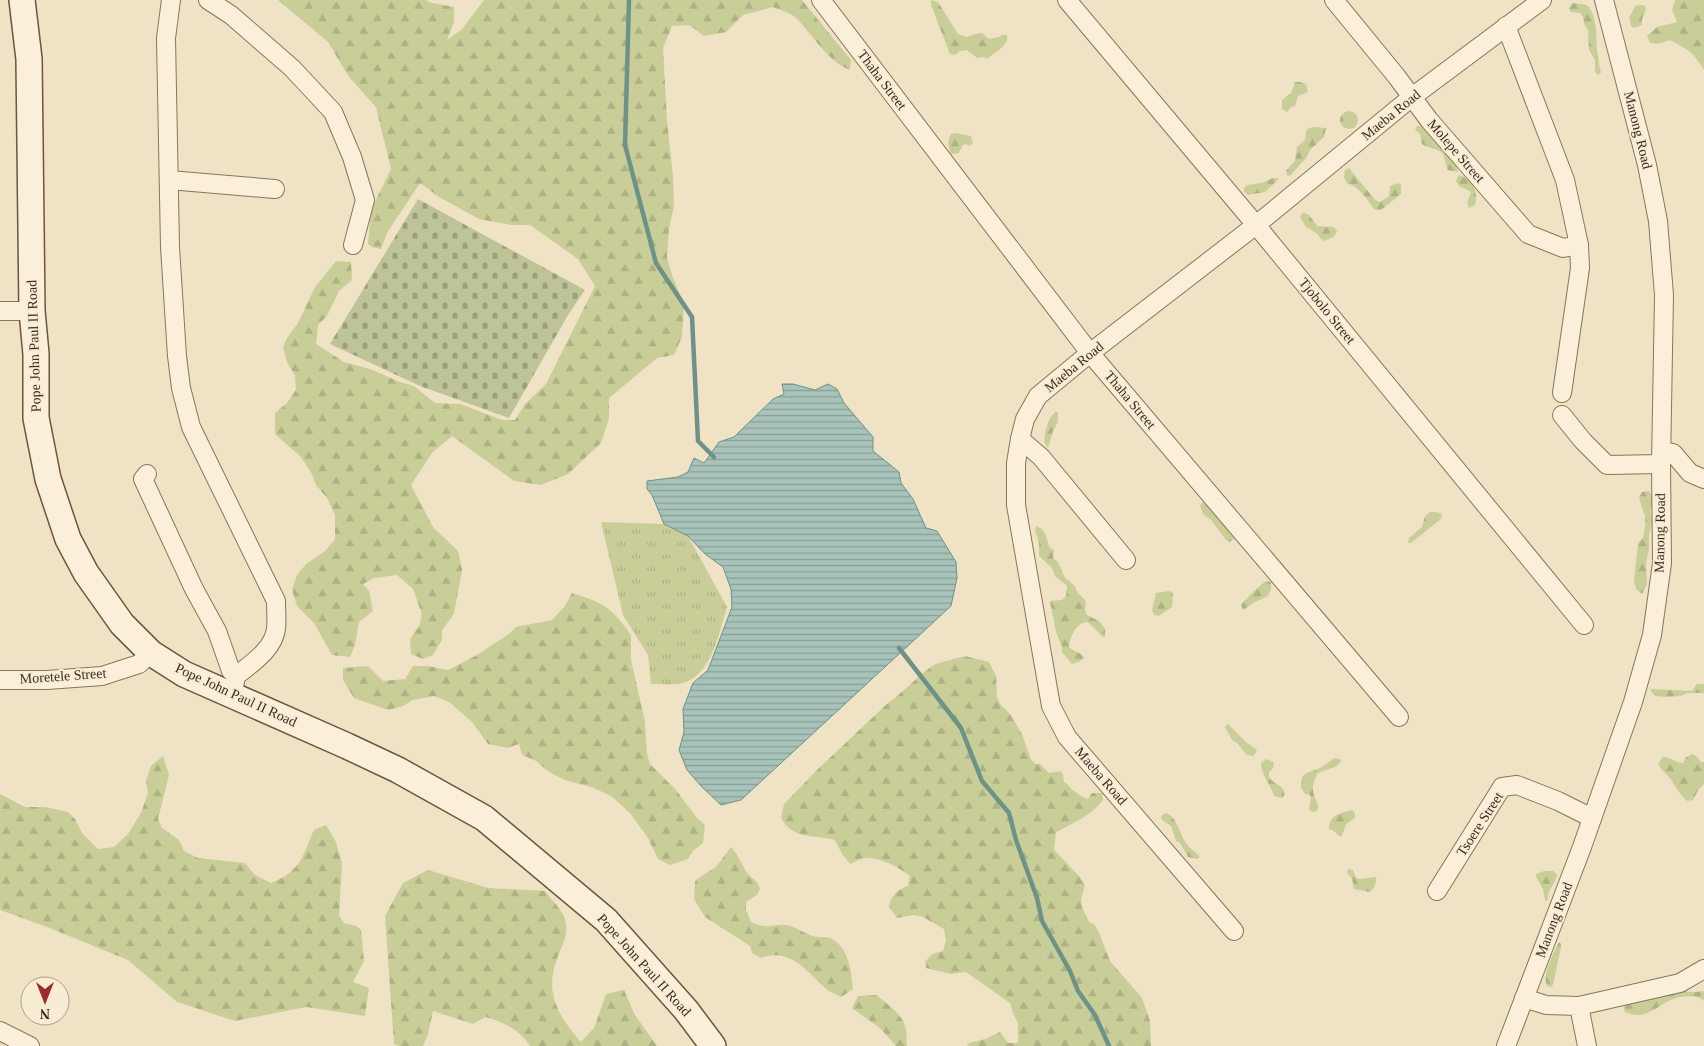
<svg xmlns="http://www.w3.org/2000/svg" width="1704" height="1046" viewBox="0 0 1704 1046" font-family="Georgia,serif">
	<defs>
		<pattern id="grass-tufts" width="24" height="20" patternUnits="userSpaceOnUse" patternTransform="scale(1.25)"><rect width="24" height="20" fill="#c9ce99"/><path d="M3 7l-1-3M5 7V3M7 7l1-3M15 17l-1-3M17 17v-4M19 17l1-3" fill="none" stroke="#aeb183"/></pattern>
		<pattern id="forest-firs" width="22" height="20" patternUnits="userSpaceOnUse" patternTransform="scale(1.25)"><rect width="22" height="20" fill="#c9ce99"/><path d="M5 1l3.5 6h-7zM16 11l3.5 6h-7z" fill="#aeb183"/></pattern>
		<pattern id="cemetery-stones" width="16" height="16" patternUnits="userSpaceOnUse" patternTransform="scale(1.25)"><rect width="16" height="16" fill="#bfc398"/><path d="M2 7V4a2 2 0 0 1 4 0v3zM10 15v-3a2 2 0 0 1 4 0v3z" fill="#9c9f7b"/></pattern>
		<pattern id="water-rules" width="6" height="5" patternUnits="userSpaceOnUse" patternTransform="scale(1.25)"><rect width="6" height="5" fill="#a7c3ba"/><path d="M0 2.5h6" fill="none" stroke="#899f97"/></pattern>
	</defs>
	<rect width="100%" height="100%" fill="#f0e2c5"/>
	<!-- grass -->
	<path fill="url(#grass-tufts)" d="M601,522L664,524L688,536L727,607C719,633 711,679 679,684C670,685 660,684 651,684L648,655L623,615Z"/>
	<!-- forest -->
	<g fill="url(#forest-firs)">
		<path d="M278,0H427L428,2L454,7V22L447,40L462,29L484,0H802L851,60L850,70C827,61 814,36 797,19C792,13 780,10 773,7L743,15L726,32L704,36L689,25L672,26L663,48L667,120L673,177L674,206L669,229L667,257L672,275L684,305L682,337L674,355L657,358L609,398V418L601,443L568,474L541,485L514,481L452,436L432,453L411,485L433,527L458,551L462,570L454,614L442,630V640L433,655L423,659L411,654L410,639L419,626L422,614L413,589L397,575L374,578L363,584L369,591L373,611L359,622L355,645L350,657L332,655L314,623L297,606L292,590L297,575L306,564L325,551L335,539V515L327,498L316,485L311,472L300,456L275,434V413L287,403L296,390L295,376L287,362L283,347L287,338L298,323L315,287L336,261L351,262L352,280L339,291L327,316L318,325L316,344L344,362L370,369L400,382L414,386L435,403L460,404L502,420H515L525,404L546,384L595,286L578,259L530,225H511L479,219L439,197L420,183L387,233L381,249L372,247L368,244L371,210L391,169L376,107L349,77L328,42Z"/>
		<path d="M931,0L938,2L958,34L967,37L975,34L982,33L989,39L999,37L1002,35H1007C1009,46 995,52 987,59L984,57L977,58L967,50L960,51L955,55L950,54L931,5Z"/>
		<path d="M1675,0H1704V70C1693,52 1689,50 1670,40L1658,44L1650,43L1647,36L1657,27L1677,22L1672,10Z"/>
		<path d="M1573,3L1587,5C1599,17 1595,40 1598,56C1598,62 1600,67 1601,73L1597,75L1595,71V60L1589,50L1588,30L1584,24L1583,16L1580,13L1571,12L1569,8Z"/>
		<polygon points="1640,5 1644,5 1646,9 1642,19 1642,25 1634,28 1631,26 1629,18 1635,6"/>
		<polygon points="1295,82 1300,82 1306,84 1308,92 1298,96 1295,106 1291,107 1287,112 1282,109 1282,100 1291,93"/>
		<circle cx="1349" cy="120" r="9"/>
		<path d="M1417,126H1424L1433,138L1443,145L1455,162L1458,172L1448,170C1445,165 1445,157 1442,153C1437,148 1427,148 1422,144L1420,134L1415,130Z"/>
		<polygon points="1314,127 1326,128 1324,137 1310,150 1307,157 1290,176 1287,175 1286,171 1295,161 1297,147 1305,140 1306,131 1309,128"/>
		<path d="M955,133L971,136L973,143L970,146L965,144L962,146L959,153L951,154C948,147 947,141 951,134Z"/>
		<path d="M1349,168L1375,200L1380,202L1389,196L1390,186L1398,183L1401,185V194L1381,210H1375C1369,202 1358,185 1348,184L1344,178L1345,170Z"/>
		<path d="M1459,175C1472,178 1479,193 1475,205L1469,208L1467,203L1471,192L1459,186L1456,181Z"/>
		<polygon points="1273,178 1278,178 1278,180 1265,192 1248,195 1244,192 1244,188 1247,185 1262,183"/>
		<polygon points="1303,212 1309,215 1317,226 1334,227 1337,231 1334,237 1323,241 1316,233 1306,227 1300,217"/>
		<path d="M1055,412H1058V422L1053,431L1048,448L1044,442C1045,431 1047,420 1055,412Z"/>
		<path d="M1649,491C1653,498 1656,503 1650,510L1652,523L1649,534V549L1646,563L1647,584L1642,594L1636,589L1634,582L1638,543L1643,538L1645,527V516L1639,498L1642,492Z"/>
		<polygon points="1204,501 1209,505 1212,512 1221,521 1232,529 1235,538 1230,542 1226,540 1211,520 1203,514 1200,505"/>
		<polygon points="1430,512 1436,512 1442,514 1441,519 1411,543 1408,543 1409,538 1422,527 1425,516"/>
		<path d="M1036,526C1047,529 1046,539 1050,548L1054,550L1053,558L1058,562L1065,578L1075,586L1077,592L1086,601L1085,611L1087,615L1099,621L1105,629V637H1103L1088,622C1077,622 1070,636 1069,647C1074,652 1080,652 1084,657C1081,662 1078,662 1072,664L1062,652V647L1056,632L1050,601L1062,600L1066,596L1067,586L1055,576L1052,568L1039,556V543L1035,531Z"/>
		<path d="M1267,581L1271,582V589L1268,596L1255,602L1243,610L1241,605C1246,599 1261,583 1267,581Z"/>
		<polygon points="1169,591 1173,593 1172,607 1159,616 1154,615 1152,610 1156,593"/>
		<path d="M572,593C604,603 611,607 631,635V660L645,722L647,754L650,764L676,790L697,818L705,825L703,843L693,851L688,859L670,865L658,859L648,838L630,813L611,796L594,788L565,780L549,772L536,761L522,755L519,744L508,748L488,744L472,722L449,702L434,696L413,700L403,706L388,710L354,698L343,680V668L368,666L383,681L405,679L413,666H428L448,670L477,655L509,634L516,627L552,620L565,606Z"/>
		<path d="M965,656L989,662L996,676L997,696L1000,704L1010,714L1022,734L1031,760L1036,764H1040L1049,773L1060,771L1063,774L1064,782C1069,784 1069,787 1073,790C1077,794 1083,797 1088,799L1092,793H1102L1103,800C1092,815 1072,824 1056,832L1054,850L1079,876L1085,885L1081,899L1082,907L1089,922L1095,925L1099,933L1110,961L1142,998L1150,1021L1151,1046H967L969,1043L985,1039L1000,1032L1008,1043H1018V1023L1013,1013L1010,1003L966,972L951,974L926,968L925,962L932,954L943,951L946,940L944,929L923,917L914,915L897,918L889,907C891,895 897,890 908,886L910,876C898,867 881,857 865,858C861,858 855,862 850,864L842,854L835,840C814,834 794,841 781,818L784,804L818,769L888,703C904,692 917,676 934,665C943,661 955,659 965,656Z"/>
		<polygon points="1697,684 1704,684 1704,693 1688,693 1680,696 1666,697 1655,696 1651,691 1651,689 1692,691"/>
		<path d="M1228,724C1233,729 1238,734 1244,740C1248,745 1253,745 1257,751L1253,756L1247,755L1237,743L1232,740L1225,727Z"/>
		<path d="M1693,754L1696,756L1701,762H1704V784L1698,790L1693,800L1687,801C1679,794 1675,785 1669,777C1665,772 1661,770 1658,764L1663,757C1671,757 1675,763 1683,763L1686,757Z"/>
		<path d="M163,756L169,775L158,819L162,828L179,840L184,851L198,858L245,863L255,875L271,883C301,871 302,857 314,830L326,825L336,842L342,864L339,915L344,923L357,926L361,930L364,961L353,982L369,988L365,1016L306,1007L235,1021L177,1002L128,960L47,927L0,910V794L25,807H45L68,812L75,819L82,833L98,849L114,847L128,834L141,813L148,793L146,781L151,766Z"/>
		<path d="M1334,758L1340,759L1341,762L1335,767L1318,773C1315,779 1311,788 1314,795C1316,802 1320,804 1317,811L1312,812L1309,810L1311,796L1308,794H1305L1301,788L1302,777C1308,770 1313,772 1320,768C1325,765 1329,762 1334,758Z"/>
		<path d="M1266,759L1274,762L1273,768L1269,772V776C1273,786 1286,784 1284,796L1282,798L1274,796C1271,785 1261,775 1261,763Z"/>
		<path d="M1352,810L1355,813V818L1346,824L1342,836H1339L1334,831L1329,829C1329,815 1340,813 1352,810Z"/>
		<path d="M1166,813C1178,818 1179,833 1186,843C1189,848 1196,852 1200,857L1197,859L1188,857L1180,843L1176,841L1171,826L1162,820L1161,816Z"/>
		<path d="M731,847C739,855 741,865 748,874C754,880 758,881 760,889L757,895L746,902V910L751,922C769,930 768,924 785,925C794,926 802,932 810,935C817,938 824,936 830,938C849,947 851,970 853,989L841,997C836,994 829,992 824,987C806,970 789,947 761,958L752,953L750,946L705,917L694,899L695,881L700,877L716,867Z"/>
		<path d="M1348,869L1353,870L1355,876L1358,879L1376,877C1377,882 1374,890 1369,892L1354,889L1352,878L1347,873Z"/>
		<path d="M428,870L488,888L545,891C550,898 564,912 565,919C569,937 562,944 557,959C544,993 559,1017 581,1042L594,1028L606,994L624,990L635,1015L657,1046H530C520,1030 502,1021 485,1017L473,1024L433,1011L428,1034L423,1046H399L394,1044L385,916L403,883Z"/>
		<path d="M1544,871H1553L1557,874C1556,886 1548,886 1548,900L1545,901L1543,889L1536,877V874Z"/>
		<path d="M1559,942L1561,944C1561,951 1559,955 1558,961C1556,970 1555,978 1552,987L1547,986C1542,973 1553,955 1559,942Z"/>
		<path d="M1682,991L1694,992L1704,991V1001C1695,992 1673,997 1663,1004C1652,1012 1638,1020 1624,1011L1625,1004Z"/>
		<path d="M876,995C887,1003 903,1015 906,1029C907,1035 906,1040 907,1046H896L881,1029L852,1008L858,996Z"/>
	</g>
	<!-- cemetery -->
	<polygon fill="url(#cemetery-stones)" points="418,199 585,290 568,315 509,418 420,386 330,344"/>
	<!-- water -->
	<polygon fill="url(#water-rules)" stroke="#6d9288" points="782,384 793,384 815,390 828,384 837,389 844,403 873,437 873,451 899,472 901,483 913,499 926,528 937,531 956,562 957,578 951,606 741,800 721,805 702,787 687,770 679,750 684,732 683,709 693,683 708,670 732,607 731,589 723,567 705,554 688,536 664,524 652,495 647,489 647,481 678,477 688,472 694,458 704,463 719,442 734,437 773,399 784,394"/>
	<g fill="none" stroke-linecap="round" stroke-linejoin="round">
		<!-- stream -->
		<g stroke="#6d9288" stroke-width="4.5">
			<polyline points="629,0 625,145 656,263 692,317 698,441 714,457"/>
			<polyline points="899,648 961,728 982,781 1009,813 1016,840 1037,898 1042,921 1070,971 1078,991 1095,1015 1109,1046"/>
		</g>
		<!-- minor casing -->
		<g stroke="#8b745a" stroke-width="20">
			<g id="minor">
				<path d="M171,0L166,38L170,247L177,356L181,388L191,427L276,601C276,610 277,620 276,629C273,650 252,663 236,676"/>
				<polyline points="208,0 231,15 292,68 333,112 352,157 365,200 353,245"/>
				<polyline points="821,0 1090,353 1399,717"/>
				<polyline points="1067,0 1256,225 1584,625"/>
				<polyline points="1334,0 1397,77 1429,120 1528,234 1563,248 1579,245"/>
				<polyline points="1506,26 1565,180 1579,245 1580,268 1562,393"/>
				<polyline points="169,180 275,189"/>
				<polyline points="0,311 32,311"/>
				<polyline points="1562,415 1583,441 1607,465 1661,464"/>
				<polyline points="1020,439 1041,457 1126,560"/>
				<polyline points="1662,451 1673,453 1690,473 1704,479"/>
				<polyline points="147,474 143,479 194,589 217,631 231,671 236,676 234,687"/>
				<polyline points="0,680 47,680 102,676 139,664 151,653"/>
				<polyline points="1437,891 1502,787 1517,785 1558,801 1592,818"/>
				<polyline points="1234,931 1067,737 1051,706 1016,505 1016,463 1020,439 1025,419 1038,396 1090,353 1256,225 1412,97 1542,0"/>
				<polyline points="1524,998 1546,1005 1579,1006 1587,1046"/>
				<polyline points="1579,1006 1680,983 1704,969"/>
				<polyline points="0,1031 30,1046"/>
				<polyline points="1506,1046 1582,847 1633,702 1652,635 1662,563 1661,464 1664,295 1658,221 1647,165 1604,0"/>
			</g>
		</g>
		<!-- secondary casing -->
		<g stroke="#6d553e" stroke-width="28">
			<polyline id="secondary" points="22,0 29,59 32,311 36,354 36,418 48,479 68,539 86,573 122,624 151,653 184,674 347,746 398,770 484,818 606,920 686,1010 713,1046"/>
		</g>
		<!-- minor -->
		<use href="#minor" stroke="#faf0d9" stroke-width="18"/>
		<!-- secondary -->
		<use href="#secondary" stroke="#faf0d9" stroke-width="25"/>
	</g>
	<g text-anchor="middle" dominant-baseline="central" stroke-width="4" stroke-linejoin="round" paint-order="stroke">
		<!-- street labels -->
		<g font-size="14" fill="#3b2c1f" stroke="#f7edd5">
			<text transform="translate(882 80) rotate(53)">Thaha Street</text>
			<text transform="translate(1391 115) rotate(-39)">Maeba Road</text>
			<text transform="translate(1638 130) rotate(76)">Manong Road</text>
			<text transform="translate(1456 151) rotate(49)">Molepe Street</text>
			<text transform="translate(1327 311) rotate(51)">Tjobolo Street</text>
			<text transform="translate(34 346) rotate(-92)">Pope John Paul II Road</text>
			<text transform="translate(1074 367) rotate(-39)">Maeba Road</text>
			<text transform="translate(1130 400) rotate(50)">Thaha Street</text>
			<text transform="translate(1660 533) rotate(-89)">Manong Road</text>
			<text transform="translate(63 676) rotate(-4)">Moretele Street</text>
			<text transform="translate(236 695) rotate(25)">Pope John Paul II Road</text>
			<text transform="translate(1101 776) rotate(49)">Maeba Road</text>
			<text transform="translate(1480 824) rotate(-57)">Tsoere Street</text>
			<text transform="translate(1554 920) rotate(-69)">Manong Road</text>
			<text transform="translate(644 965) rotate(48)">Pope John Paul II Road</text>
		</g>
	</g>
	<!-- north arrow -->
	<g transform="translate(45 1001) rotate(180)"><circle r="24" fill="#f7edd5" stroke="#aca08c"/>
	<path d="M0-4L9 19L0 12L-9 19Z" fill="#9c292b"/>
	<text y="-8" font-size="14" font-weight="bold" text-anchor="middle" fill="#3b2c1f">N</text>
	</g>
</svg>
